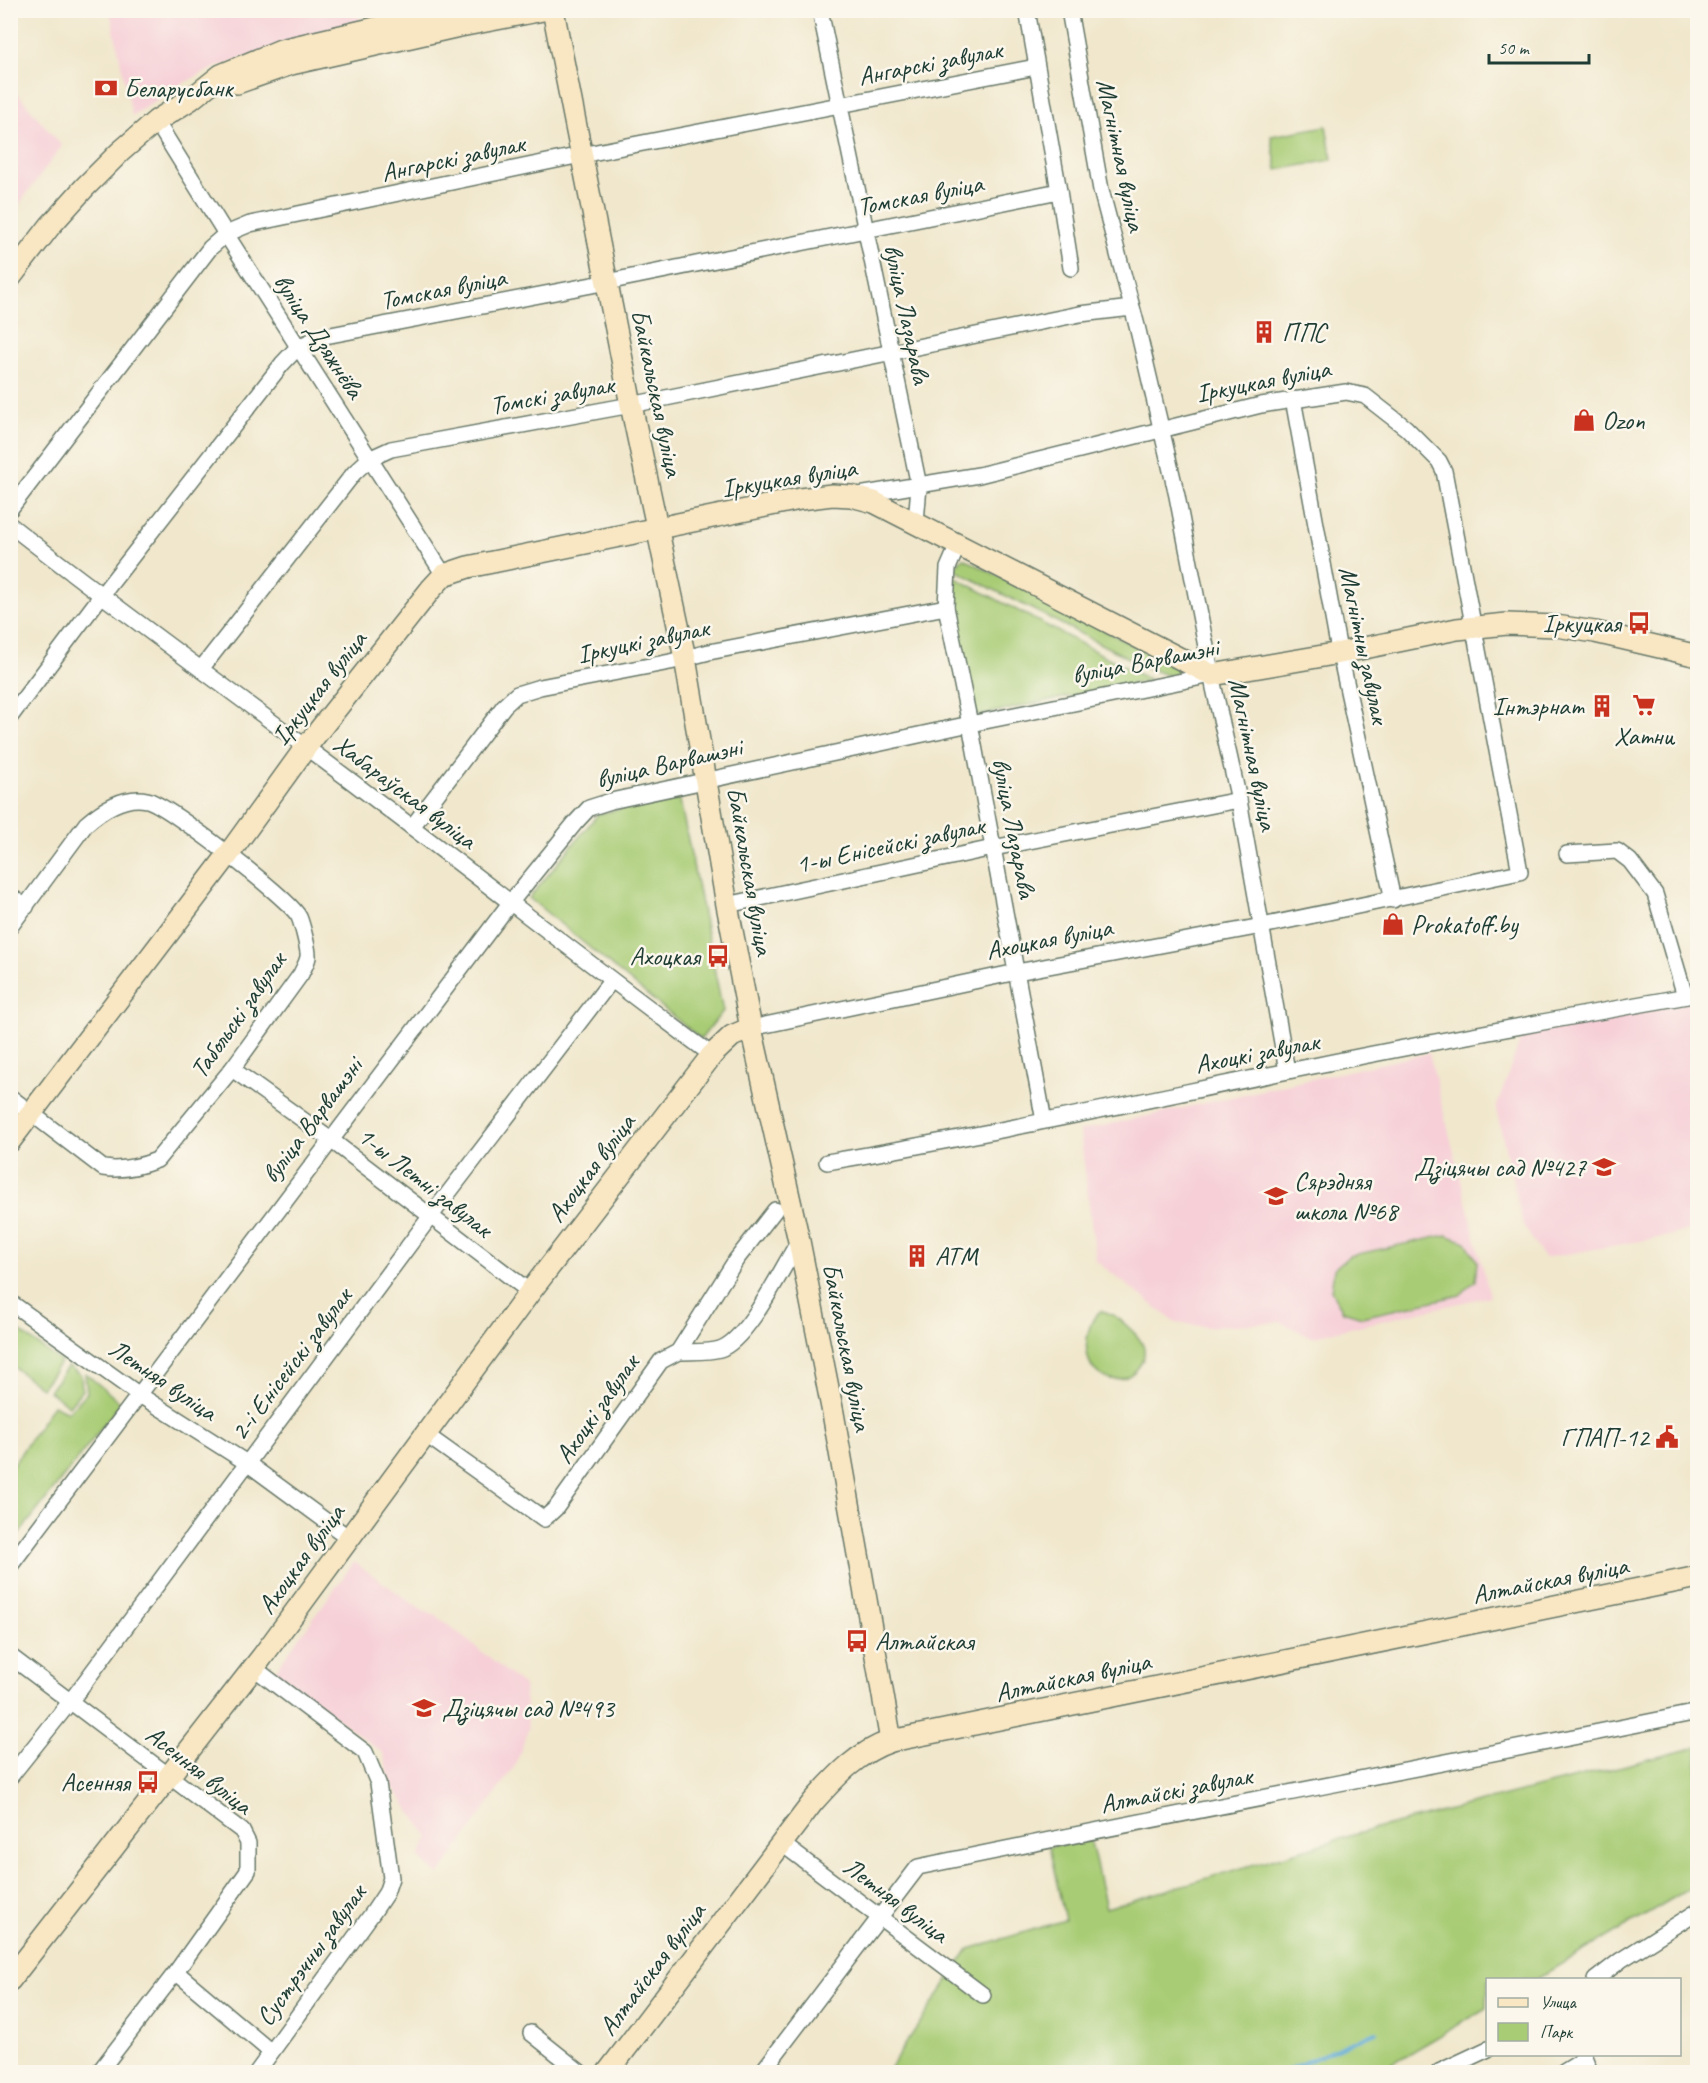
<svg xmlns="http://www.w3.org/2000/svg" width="1708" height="2083" viewBox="0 0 1708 2083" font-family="Caveat,sans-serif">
	<rect width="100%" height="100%" fill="#fbf7ec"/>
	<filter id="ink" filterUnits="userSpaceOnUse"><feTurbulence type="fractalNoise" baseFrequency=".0167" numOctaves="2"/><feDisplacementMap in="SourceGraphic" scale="12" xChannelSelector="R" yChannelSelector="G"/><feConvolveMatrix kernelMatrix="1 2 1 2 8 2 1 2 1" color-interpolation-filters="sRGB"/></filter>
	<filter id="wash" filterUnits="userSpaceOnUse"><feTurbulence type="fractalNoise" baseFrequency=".008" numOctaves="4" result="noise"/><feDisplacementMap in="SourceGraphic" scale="24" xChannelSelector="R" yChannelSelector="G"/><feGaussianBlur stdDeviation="1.35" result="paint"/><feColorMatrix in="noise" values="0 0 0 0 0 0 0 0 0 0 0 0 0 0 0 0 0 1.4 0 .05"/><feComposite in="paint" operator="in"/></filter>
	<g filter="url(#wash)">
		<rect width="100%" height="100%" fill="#f0e7cc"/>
		<!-- built -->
		<g fill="#f6cfd7">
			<polygon points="358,10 360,22 216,67 183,83 132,116 110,11"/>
			<polygon points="10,85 62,146 11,215 10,215"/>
			<polygon points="1697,998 1697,1227 1669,1236 1544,1258 1523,1225 1496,1109 1522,1035"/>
			<polygon points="1429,1053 1490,1296 1311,1337 1280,1322 1207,1327 1176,1323 1096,1261 1080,1131"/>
			<polygon points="354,1562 423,1611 437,1616 524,1686 528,1729 516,1764 439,1875 419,1857 429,1837 392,1786 383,1753 275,1671"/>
		</g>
		<!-- green -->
		<g fill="#a8cc75" stroke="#648454" stroke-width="1.5">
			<polygon points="1326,126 1332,160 1277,170 1271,136"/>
			<polygon points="963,558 1180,669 1180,675 1166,675 1148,668 953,569"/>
			<polygon points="954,577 1150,680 980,715 975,714 950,606"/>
			<polygon points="679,796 723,1011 701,1039 529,898 598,814"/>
			<polygon points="1446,1235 1466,1242 1477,1261 1475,1281 1460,1295 1362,1317 1343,1311 1331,1291 1334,1269 1349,1256"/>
			<path d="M1102,1311C1112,1313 1118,1318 1126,1325C1142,1339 1153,1352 1135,1371C1119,1387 1093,1379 1088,1357C1084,1345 1089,1316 1102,1311Z"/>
			<polygon points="10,1324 61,1362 41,1388 11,1365"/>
			<polygon points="68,1366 81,1375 82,1390 69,1406 49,1391"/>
			<polygon points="85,1373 121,1403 11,1544 11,1468 53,1405 68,1412 87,1393"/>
			<polygon points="1697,1747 1697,1884 1536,1979 1488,1980 1487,2008 1378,2072 887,2072 969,1949 1065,1920 1049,1847 1090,1838 1106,1908 1360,1833"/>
		</g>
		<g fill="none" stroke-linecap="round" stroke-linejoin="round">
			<!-- stream -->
			<polyline stroke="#5ca9d5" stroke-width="4" points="1283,2072 1376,2032"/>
		</g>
	</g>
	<g filter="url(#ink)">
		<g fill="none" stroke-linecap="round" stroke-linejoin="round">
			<!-- street casing -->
			<g stroke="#687869" stroke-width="18">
				<g id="street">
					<polyline points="820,10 919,486 916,522"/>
					<polyline points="1027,10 1059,191 1071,268"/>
					<polyline points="1069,10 1101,190 1137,326 1177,496 1214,688 1239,800 1287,1071"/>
					<polyline points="156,121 226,234 444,575"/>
					<polyline points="1293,399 1337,640 1393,900"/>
					<polyline points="10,509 210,248 226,234 250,224 581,155 1036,67"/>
					<path d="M10,525C108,602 208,674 307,748C443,849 575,954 712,1055"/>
					<polyline points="958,545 948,568 946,607 970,724 1044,1121"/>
					<polyline points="201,669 354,473 369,459 391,449 631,405 1080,314 1132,308"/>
					<polyline points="10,717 101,596 282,364 298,347 320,337 592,285 1059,191"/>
					<polyline points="412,827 504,706 517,694 540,687 670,662 709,652 946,607"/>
					<polyline points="1567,854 1617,851 1630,861 1655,894 1685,996"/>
					<polyline points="10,896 26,907"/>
					<polyline points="727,905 993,848 1239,800"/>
					<path d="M10,927L86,824C102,810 124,795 147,800C167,804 290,899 299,917C302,924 309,951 308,957C307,963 303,969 301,974L232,1069L157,1160C139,1167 122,1171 103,1168L10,1097"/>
					<polyline points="751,1028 1017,972 1262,926 1520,872 1444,471 1439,461 1406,428 1365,396 1346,392 1261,405 979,475 859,495"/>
					<polyline points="232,1069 331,1140 530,1292"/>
					<path d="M827,1162C992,1134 1155,1098 1318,1065C1444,1039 1571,1017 1698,994"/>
					<polyline points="10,1302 138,1394 247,1463 349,1538"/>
					<path d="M678,1352C691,1351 707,1353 720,1349C748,1340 783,1266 799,1241"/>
					<polyline points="425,1434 544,1519 556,1508 661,1361 678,1352 736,1260 775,1210"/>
					<polyline points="10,1566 510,903 575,823 589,808 611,801 970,724 1212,675"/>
					<polyline points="10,1656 242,1831 248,1843 248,1871 176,1972 99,2072"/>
					<polyline points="254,1668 365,1752 378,1783 391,1878 386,1893 374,1911 257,2072"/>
					<polyline points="10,1777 70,1702 430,1217 611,981"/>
					<polyline points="781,1843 983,1995"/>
					<polyline points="176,1972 271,2052"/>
					<polyline points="1595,1980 1621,1960 1698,1911"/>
					<polyline points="531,2033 580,2072"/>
					<polyline points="1583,2054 1590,2072"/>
					<path d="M762,2072L918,1867C1177,1813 1438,1765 1698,1712"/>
					<polyline points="1439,2072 1488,2049"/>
					<polyline points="1564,2072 1577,2064 1583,2058"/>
				</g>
			</g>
			<!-- secondary casing -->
			<g stroke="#687869" stroke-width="24">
				<g id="secondary">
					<polyline points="553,10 631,405 685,658 727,905 751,1028 799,1241 833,1413 891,1741"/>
					<polyline points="237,83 291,64 455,27 543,10"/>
					<polyline points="10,278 50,226 85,187 120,152 156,121 191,99 221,75 281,50 453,10"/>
					<polyline points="10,1141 228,855 306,747 431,589 444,575 468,567 800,499 832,495 851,496 874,502 1212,675 1340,653 1457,629 1507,624 1556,626 1595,632 1698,656"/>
					<polyline points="10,1980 262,1657 530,1292 712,1055 732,1036 751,1028"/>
					<path d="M608,2072L813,1802C836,1776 858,1752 891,1741L1698,1577"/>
				</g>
			</g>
			<!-- street -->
			<use href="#street" stroke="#fff" stroke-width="15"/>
			<!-- secondary -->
			<use href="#secondary" stroke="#f9e7c3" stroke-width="21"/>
		</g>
	</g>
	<!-- icons -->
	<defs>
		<g id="bank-bare" transform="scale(1.8)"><path d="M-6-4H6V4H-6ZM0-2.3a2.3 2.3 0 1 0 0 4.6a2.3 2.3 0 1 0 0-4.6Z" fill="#c8321e" stroke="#fbf7ec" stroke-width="2.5" paint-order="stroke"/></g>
		<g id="building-bare" transform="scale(1.8)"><path d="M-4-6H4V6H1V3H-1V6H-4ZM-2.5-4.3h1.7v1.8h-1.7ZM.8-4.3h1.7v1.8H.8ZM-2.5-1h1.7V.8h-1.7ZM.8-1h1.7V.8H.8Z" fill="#c8321e" stroke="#fbf7ec" stroke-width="2.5" paint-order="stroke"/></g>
		<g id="shop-bare" transform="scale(1.8)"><path d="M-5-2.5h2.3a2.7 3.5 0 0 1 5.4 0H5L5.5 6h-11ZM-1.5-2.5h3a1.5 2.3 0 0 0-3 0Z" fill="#c8321e" stroke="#fbf7ec" stroke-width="2.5" paint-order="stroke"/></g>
		<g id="bus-bare" transform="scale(1.8)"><path d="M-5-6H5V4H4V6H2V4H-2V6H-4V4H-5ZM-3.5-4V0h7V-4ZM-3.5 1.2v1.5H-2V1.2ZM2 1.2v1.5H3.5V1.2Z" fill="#c8321e" stroke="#fbf7ec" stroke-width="2.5" paint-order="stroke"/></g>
		<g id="supermarket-bare" transform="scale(1.8)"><path d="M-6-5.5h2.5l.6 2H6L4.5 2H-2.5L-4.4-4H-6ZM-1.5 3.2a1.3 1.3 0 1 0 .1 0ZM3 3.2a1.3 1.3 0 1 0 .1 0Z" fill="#c8321e" stroke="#fbf7ec" stroke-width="2.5" paint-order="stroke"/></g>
		<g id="school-bare" transform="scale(1.8)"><path d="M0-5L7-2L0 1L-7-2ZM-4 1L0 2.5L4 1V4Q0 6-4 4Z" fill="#c8321e" stroke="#fbf7ec" stroke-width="2.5" paint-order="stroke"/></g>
		<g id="civic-bare" transform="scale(1.8)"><path d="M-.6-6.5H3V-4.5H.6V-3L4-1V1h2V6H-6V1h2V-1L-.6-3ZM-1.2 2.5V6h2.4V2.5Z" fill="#c8321e" stroke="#fbf7ec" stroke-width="2.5" paint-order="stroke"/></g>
	</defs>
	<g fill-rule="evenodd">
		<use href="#bank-bare" x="106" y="88"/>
		<use href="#building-bare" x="1264" y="332"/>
		<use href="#shop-bare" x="1584" y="420"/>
		<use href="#bus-bare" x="1639" y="623"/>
		<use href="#supermarket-bare" x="1644" y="705"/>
		<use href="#building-bare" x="1602" y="706"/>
		<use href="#shop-bare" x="1393" y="924"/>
		<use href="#bus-bare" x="718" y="956"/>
		<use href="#school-bare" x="1604" y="1167"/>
		<use href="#school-bare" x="1276" y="1196"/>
		<use href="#building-bare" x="917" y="1256"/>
		<use href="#civic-bare" x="1667" y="1437"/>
		<use href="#bus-bare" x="857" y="1641"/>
		<use href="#school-bare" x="424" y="1708"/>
		<use href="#bus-bare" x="148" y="1782"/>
	</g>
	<g text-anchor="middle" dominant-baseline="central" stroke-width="5" stroke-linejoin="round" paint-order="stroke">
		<!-- street labels -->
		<g font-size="26" fill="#1f3d34" stroke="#fbf7ec">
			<text transform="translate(930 63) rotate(-11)">Ангарскі завулак</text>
			<text transform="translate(1121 155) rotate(78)">Магнітная вуліца</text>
			<text transform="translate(453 158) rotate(-12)">Ангарскі завулак</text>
			<text transform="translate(920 195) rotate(-11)">Томская вуліца</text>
			<text transform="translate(443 289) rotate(-11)">Томская вуліца</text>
			<text transform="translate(907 314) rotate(78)">вуліца Лазарава</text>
			<text transform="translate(319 336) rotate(57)">вуліца Дзяжнёва</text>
			<text transform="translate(1263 381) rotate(-11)">Іркуцкая вуліца</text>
			<text transform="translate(657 393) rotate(78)">Байкальская вуліца</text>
			<text transform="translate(552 395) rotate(-10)">Томскі завулак</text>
			<text transform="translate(789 478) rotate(-9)">Іркуцкая вуліца</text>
			<text transform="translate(643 641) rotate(-12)">Іркуцкі завулак</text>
			<text transform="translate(1364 645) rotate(78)">Магнітны завулак</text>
			<text transform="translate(1145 661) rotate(-11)">вуліца Варвашэні</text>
			<text transform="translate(319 688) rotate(-52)">Іркуцкая вуліца</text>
			<text transform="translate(1253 754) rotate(78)">Магнітная вуліца</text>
			<text transform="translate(669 763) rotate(-13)">вуліца Варвашэні</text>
			<text transform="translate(405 792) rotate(37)">Хабараўская вуліца</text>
			<text transform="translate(1014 828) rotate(79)">вуліца Лазарава</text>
			<text transform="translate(890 845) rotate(-12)">1-ы Енісейскі завулак</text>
			<text transform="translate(750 871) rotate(80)">Байкальская вуліца</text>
			<text transform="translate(1049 939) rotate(-11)">Ахоцкая вуліца</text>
			<text transform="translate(238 1015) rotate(-55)">Табольскі завулак</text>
			<text transform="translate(1257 1053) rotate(-11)">Ахоцкі завулак</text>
			<text transform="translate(312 1120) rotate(-53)">вуліца Варвашэні</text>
			<text transform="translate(591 1168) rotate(-53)">Ахоцкая вуліца</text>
			<text transform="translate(425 1182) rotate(38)">1-ы Летні завулак</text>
			<text transform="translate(847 1347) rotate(79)">Байкальская вуліца</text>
			<text transform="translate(291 1364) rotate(-53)">2-і Енісейскі завулак</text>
			<text transform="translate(163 1380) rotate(34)">Летняя вуліца</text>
			<text transform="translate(597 1409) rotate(-55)">Ахоцкі завулак</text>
			<text transform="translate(301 1559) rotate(-54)">Ахоцкая вуліца</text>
			<text transform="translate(1550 1580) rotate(-11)">Алтайская вуліца</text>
			<text transform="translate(1073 1677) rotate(-12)">Алтайская вуліца</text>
			<text transform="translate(199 1770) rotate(38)">Асенняя вуліца</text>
			<text transform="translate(1176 1790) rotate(-11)">Алтайскі завулак</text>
			<text transform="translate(896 1900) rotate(37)">Летняя вуліца</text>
			<text transform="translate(311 1955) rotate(-54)">Сустрэчны завулак</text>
			<text transform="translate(652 1969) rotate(-53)">Алтайская вуліца</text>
		</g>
		<!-- poi labels -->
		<g font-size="26" fill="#1f3d34" stroke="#fbf7ec" text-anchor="start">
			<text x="124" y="88">Беларусбанк</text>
			<text x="1282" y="332">ППС</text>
			<text x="1602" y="420">Ozon</text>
			<text x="1621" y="623" text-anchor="end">Іркуцкая</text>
			<text x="1584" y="706" text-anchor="end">Інтэрнат</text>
			<text x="1644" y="736" text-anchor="middle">Хатни</text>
			<text x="1411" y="924">Prokatoff.by</text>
			<text x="700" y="956" text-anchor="end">Ахоцкая</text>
			<text x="1586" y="1167" text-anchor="end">Дзіцячы сад №427</text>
			<text x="1294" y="1181">Сярэдняя<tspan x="1294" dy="30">школа №68</tspan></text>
			<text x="935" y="1256">АТМ</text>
			<text x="1649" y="1437" text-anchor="end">ГПАП-12</text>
			<text x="875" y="1641">Алтайская</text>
			<text x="442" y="1708">Дзіцячы сад №493</text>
			<text x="130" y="1782" text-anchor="end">Асенняя</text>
		</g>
	</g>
	<!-- margin -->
	<rect width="1708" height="2083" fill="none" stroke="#fbf7ec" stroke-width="36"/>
	<!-- legend -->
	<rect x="1486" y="1978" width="195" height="78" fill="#fbf7ec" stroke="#a3ada2" stroke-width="1.5"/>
	<rect x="1498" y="1998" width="30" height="9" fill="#f9e7c3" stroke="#a3ada2" stroke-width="1.5"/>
	<text x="1540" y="2008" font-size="18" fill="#1f3d34">Улица</text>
	<rect x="1498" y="2023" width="30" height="18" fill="#a8cc75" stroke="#a3ada2" stroke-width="1.5"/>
	<text x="1540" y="2038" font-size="18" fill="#1f3d34">Парк</text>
	<!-- scale -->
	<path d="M1489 54v9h100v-9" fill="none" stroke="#1f3d34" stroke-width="3"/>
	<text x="1498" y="54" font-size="18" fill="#1f3d34" stroke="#fbf7ec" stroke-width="4.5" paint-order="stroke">50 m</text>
</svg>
